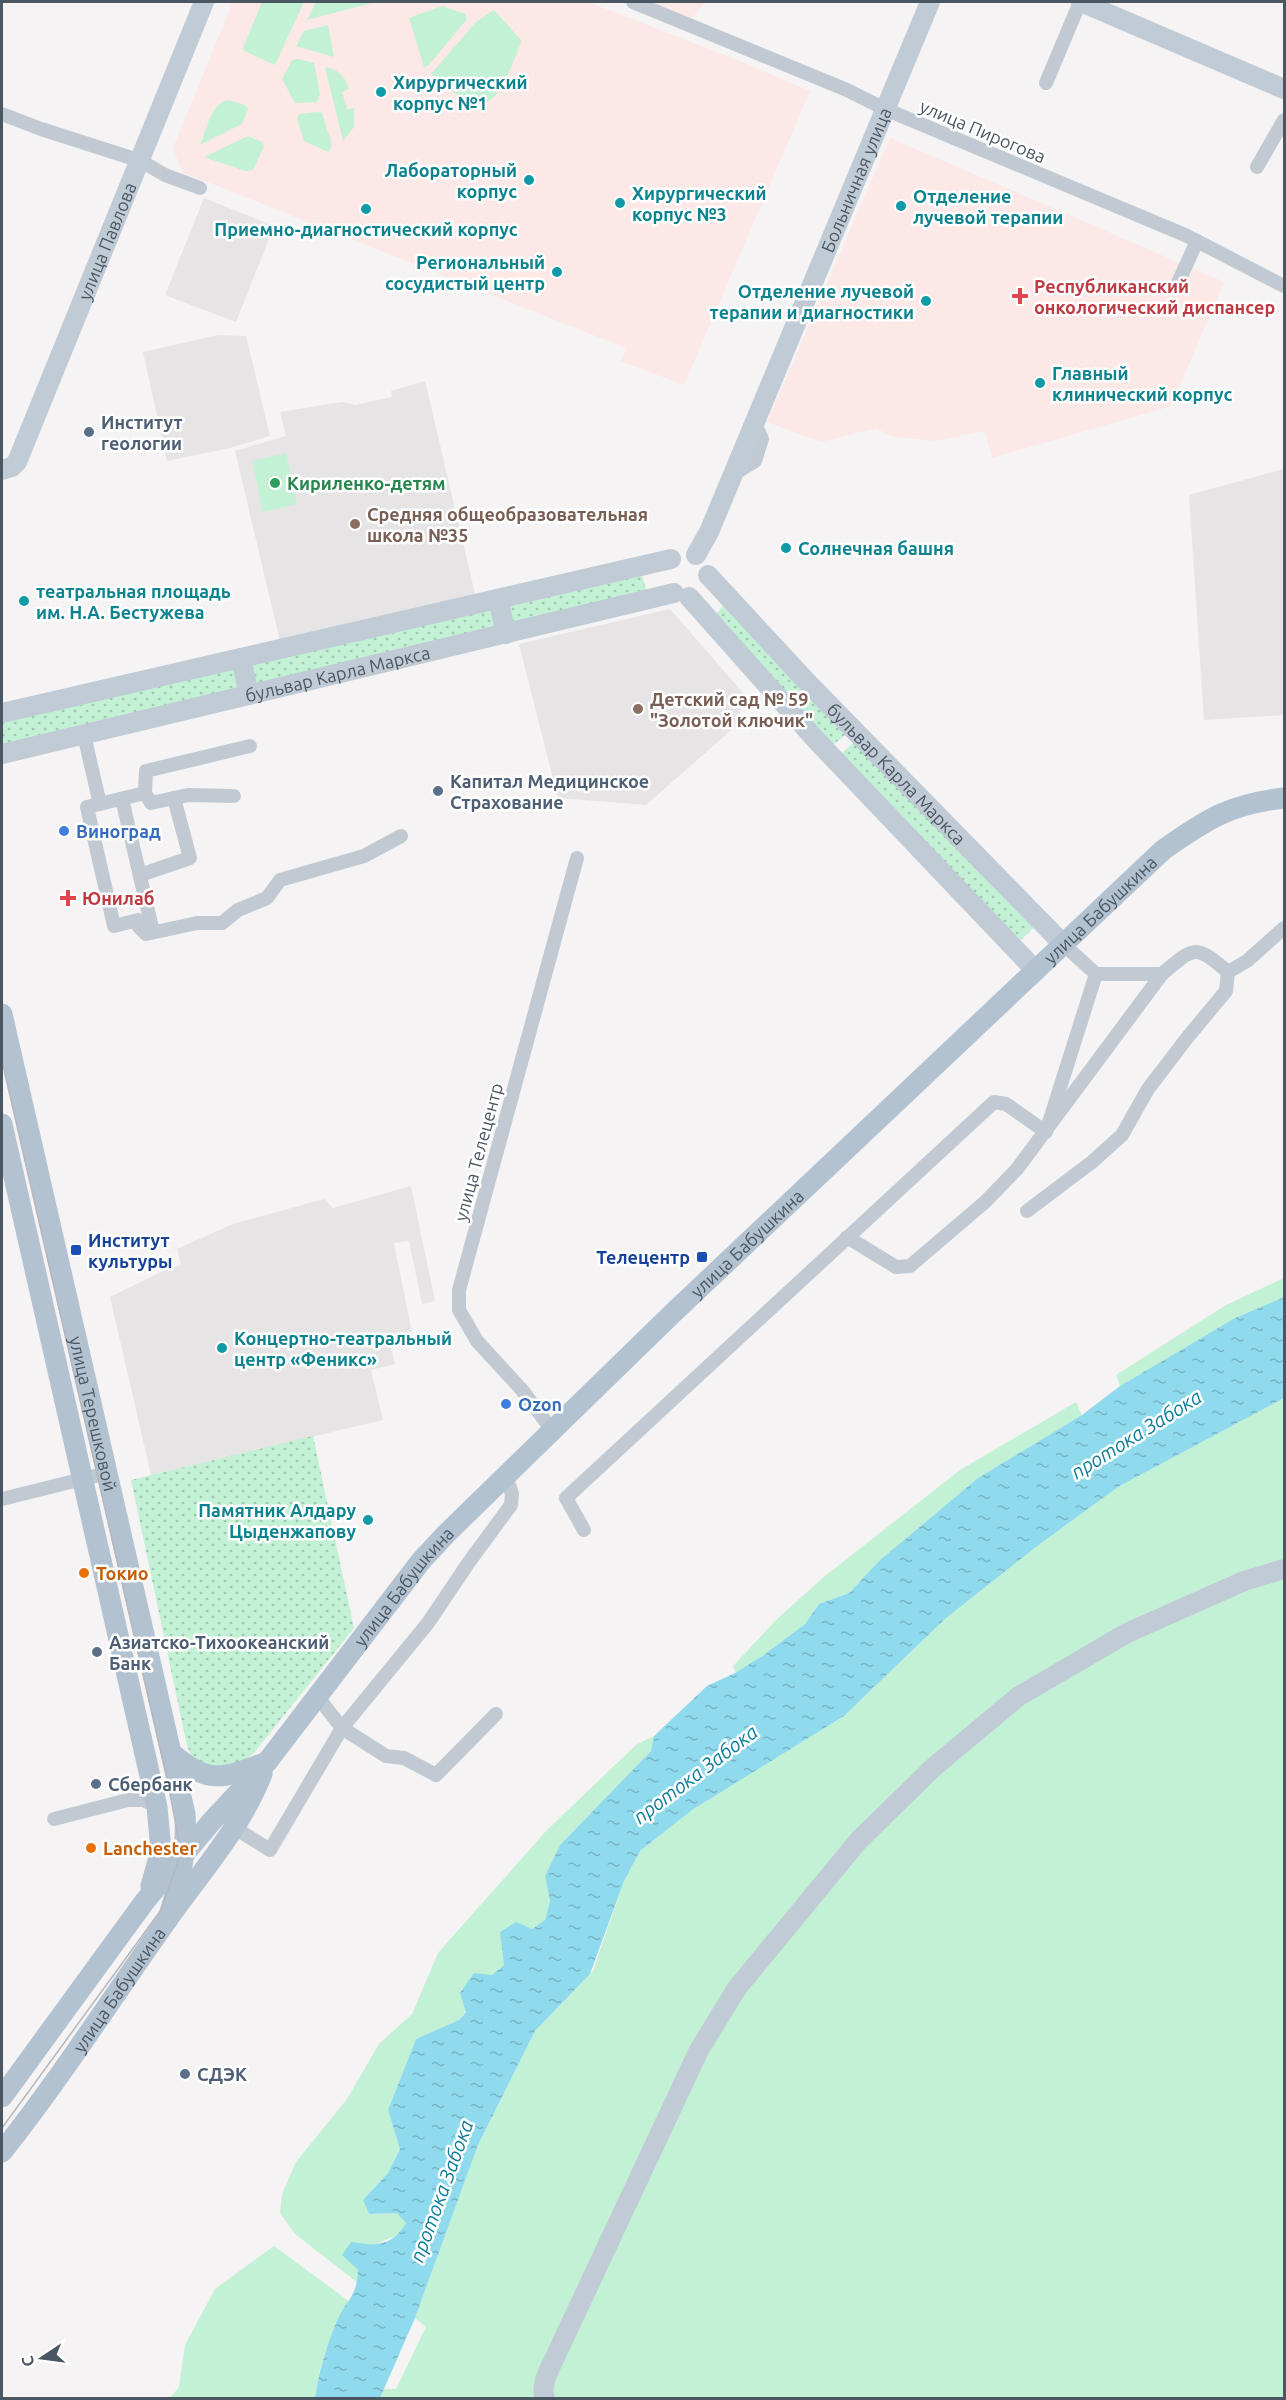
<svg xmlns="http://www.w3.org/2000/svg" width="1286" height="2400" viewBox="0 0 1286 2400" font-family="Ubuntu,sans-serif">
	<defs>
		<pattern id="park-dots" width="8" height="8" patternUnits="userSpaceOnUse" patternTransform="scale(1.5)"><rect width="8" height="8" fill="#c3f1d5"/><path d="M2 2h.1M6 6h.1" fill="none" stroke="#a0c6b0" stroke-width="1.8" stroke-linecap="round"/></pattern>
		<pattern id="water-ripples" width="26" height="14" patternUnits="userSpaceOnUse" patternTransform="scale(1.5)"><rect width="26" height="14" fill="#90daee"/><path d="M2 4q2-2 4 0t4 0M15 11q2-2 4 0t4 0" fill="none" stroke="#78b4c4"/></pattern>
	</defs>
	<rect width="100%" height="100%" fill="#f5f3f3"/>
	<!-- education -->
	<g fill="#e6e4e5">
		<polygon points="204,198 274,226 236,322 165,295"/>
		<polygon points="219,335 246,336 270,436 230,448 167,461 143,352"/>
		<polygon points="425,381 476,598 280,641 235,451 286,436 280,412 342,402 355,405 392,397 391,391"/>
		<polygon points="1284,469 1284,715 1204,720 1189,495"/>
		<polygon points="670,609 744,694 737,725 646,805 558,798 519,644"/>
		<polygon points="411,1186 435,1301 422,1304 409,1241 394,1243 412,1332 388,1337 395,1364 371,1370 383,1420 151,1475 110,1297 163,1271 181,1265 177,1249 233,1224 324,1199 333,1208"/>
	</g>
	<!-- medical -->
	<g fill="#fce8e6">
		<polygon points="233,2 588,2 740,61 810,91 684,385 621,361 626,348 182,172 173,148"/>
		<polygon points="640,2 705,2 689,22"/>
		<polygon points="890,138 1224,282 1171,406 992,458 985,431 935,441 891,436 876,428 821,442 767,422"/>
	</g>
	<!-- green -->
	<g fill="#c3f1d5">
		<polygon points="262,2 304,2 275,65 242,50"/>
		<polygon points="316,2 376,2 307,20"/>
		<polygon points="442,6 465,14 467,19 428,66 424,67 409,18"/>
		<path d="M494,10L521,40L520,45C509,69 502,107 470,106L431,74L476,22Z"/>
		<polygon points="328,25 334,57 296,46 304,31"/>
		<polygon points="298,59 314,63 320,94 317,102 295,103 282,79 292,60"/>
		<path d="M325,67C338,69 345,76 349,89L342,92L347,109L354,108V127L343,141Z"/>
		<path d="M228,100L245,105L248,109L242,124L200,145C206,131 211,103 228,100Z"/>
		<polygon points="318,112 322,113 332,145 328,152 304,141 297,118 299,114"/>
		<polygon points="248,136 262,142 264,146 253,170 245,171 204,157"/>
		<polygon points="286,453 297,504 263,512 252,461"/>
		<polygon points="1284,1278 1284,1297 1235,1318 1120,1386 1116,1375 1226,1305"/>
		<polygon points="1284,1398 1284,2398 380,2398 384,2389 396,2389 426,2327 415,2318 478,2145 535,2031 593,1971 624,1881 640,1851 692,1810 844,1716 945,1619 1036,1547 1118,1487"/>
		<polygon points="1076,1402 1082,1415 978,1478 879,1561 849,1593 819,1604 805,1624 765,1654 735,1673 733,1666 777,1619 825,1576 960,1470"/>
		<path d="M654,1736L651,1751L560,1845L545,1876L550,1901L545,1920L532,1929L504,1965L492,1975L459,2020L416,2039L388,2110L400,2149L388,2173L363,2200L369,2214L397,2213L406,2223C393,2243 392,2234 376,2245C365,2253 358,2270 358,2283L295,2234L280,2213L282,2194L296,2162L347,2099L379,2044L412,2014L438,1953L546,1831L637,1744Z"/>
		<path d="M274,2246L350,2302C331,2328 319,2365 315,2398H170L179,2387L185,2345L215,2289Z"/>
	</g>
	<!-- park -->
	<g fill="url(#park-dots)">
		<polygon points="641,571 647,594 515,626 507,605"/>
		<polygon points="727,602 846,734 833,745 712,618"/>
		<polygon points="491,608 499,628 257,687 249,666"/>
		<polygon points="235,668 241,689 2,746 2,723"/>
		<polygon points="854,742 1034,927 1017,944 841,754"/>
		<path d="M313,1436L354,1628L253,1754C229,1772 222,1768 194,1761L187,1746L131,1480Z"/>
	</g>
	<!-- water -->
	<path fill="url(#water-ripples)" d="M1284,1297V1398L1118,1487L1036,1547L945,1619L844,1716L692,1810L640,1851L624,1881L590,1974L535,2031L478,2145L415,2318L380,2398H315C318,2375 327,2343 337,2321C346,2300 357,2298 358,2270L342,2255L351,2242C377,2246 391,2247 406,2223L397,2213L369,2214L363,2200L388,2173L400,2149L388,2110L416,2039L459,2020L466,2012L460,1993L474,1973L492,1975L504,1965L500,1932L516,1922L532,1929L545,1920L550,1901L545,1876L560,1845L651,1751L654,1736L707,1686L735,1673L765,1654L805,1624L819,1604L849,1593L879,1561L978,1478L1082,1415L1120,1386L1235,1318Z"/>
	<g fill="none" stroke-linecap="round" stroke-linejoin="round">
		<!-- street -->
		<g stroke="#c1cad2" stroke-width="14">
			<polyline points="633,2 847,90 885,109 1185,235 1284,286"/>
			<polyline points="1046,83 1080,2"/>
			<polyline points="2,114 41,129 141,161 165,175 200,188"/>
			<polyline points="1257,167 1284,120"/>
			<polyline points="1178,283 1197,241"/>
			<polyline points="732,475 755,461 762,439 754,421"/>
			<polyline points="84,735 100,804"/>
			<polyline points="145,793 87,807 114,926 138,920 139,927 146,934 197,923 222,923 238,910 267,898 280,880 364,856 401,836"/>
			<polyline points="234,796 188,795 151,803 145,793 146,771 250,746"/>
			<polyline points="122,799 153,932"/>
			<polyline points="140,875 190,858 174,798"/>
			<polyline points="1228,972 1247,961 1284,928"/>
			<path d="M1027,1211L1092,1162L1122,1135L1148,1089L1187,1038L1226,991L1228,972C1195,944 1195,946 1162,974H1096L1064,945"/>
			<polyline points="847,1237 896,1267 910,1266 985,1202 1017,1169 1162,974"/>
			<polyline points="552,1430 522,1390 477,1341 459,1310 459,1290 577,858"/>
			<polyline points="2,1499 107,1473"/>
			<polyline points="584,1530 566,1498 994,1102 1006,1104 1046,1132 1096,974"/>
			<polyline points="317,1696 342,1728 386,1756 404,1758 436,1775 496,1714"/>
			<polyline points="54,1819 128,1800 144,1800 157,1807"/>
			<polyline points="235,1828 270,1850 342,1728 428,1623 469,1562 511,1505 512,1494 506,1476"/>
		</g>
		<!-- secondary -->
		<g stroke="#c1cbd6" stroke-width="20">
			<polyline points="1081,2 1284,89"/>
			<path id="s1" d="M2,470L12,467L17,462L204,2"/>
			<path id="s2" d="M696,555L709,532L930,2"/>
			<path id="s3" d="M708,575L807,682L1064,945"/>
			<polyline points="689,597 817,741 1036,971"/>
			<polyline points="498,599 506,634"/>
			<polyline points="241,658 249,695"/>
			<polyline points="2,713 671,559"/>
			<path id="s4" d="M2,754L674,593"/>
			<path d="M545,2398C539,2385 551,2366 557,2353L699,2050L737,1988L859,1840L935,1766L1019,1696L1127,1633L1244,1581L1284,1569"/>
		</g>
		<!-- primary -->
		<g stroke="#b3c2d1" stroke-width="21">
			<path id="s5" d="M2,1014L185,1814C187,1853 180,1881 168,1919"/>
			<polyline points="2,1124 157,1807 161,1850 151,1886"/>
			<path d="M173,1754C207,1784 223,1779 264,1763"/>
			<path id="s6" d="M2,2097L145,1901L212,1821L267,1762L421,1561L446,1534L674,1312L1163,850C1207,819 1230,804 1284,798"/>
			<path id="s7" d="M2,2152C59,2080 110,2001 163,1926C198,1875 239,1832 262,1774"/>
		</g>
		<!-- tram -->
		<polyline stroke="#b5b8bd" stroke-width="1.5" points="2,1061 167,1778 179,1841 178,1861 161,1910 2,2128"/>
	</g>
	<!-- markers -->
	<g fill="#0f9aa8" stroke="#fff" stroke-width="2">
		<circle cx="381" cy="92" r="6"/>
		<circle cx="529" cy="180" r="6"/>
		<circle cx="620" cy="203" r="6"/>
		<circle cx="901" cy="206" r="6"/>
		<circle cx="366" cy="209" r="6"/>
		<circle cx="557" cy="272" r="6"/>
		<circle cx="926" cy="301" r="6"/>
		<circle cx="1040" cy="383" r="6"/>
		<circle cx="786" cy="548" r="6"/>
		<circle cx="24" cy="601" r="6"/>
		<circle cx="222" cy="1348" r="6"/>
		<circle cx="368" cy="1520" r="6"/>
	</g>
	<g fill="#e0444e" stroke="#fff" stroke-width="2">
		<path d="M1017 287h6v6h6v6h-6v6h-6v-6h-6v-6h6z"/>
		<path d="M65 889h6v6h6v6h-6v6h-6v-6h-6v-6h6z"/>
	</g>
	<g fill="#5c6f8a" stroke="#fff" stroke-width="2">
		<circle cx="89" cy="432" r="6"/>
		<circle cx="438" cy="791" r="6"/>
		<circle cx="97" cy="1652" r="6"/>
		<circle cx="96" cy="1784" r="6"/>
		<circle cx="185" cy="2074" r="6"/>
	</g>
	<circle fill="#2e9e5b" stroke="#fff" stroke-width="2" cx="275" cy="483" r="6"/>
	<g fill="#8d6e63" stroke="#fff" stroke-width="2">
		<circle cx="355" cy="524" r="6"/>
		<circle cx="638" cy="709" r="6"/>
	</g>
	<g fill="#3f7fe0" stroke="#fff" stroke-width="2">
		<circle cx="64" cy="831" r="6"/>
		<circle cx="506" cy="1404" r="6"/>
	</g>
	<g fill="#1a4fb4" stroke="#fff" stroke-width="2">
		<rect x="70" y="1244" width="12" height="12" rx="3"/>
		<rect x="696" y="1251" width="12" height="12" rx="3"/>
	</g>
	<g fill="#e8710a" stroke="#fff" stroke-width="2">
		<circle cx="84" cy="1573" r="6"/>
		<circle cx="91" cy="1848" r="6"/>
	</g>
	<g text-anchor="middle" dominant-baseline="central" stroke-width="5" stroke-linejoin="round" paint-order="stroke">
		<!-- culture labels -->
		<g font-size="18" font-weight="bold" fill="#0d838f" stroke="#fff" text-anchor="start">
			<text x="393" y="82">Хирургический<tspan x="393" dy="21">корпус №1</tspan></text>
			<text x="517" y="170" text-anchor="end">Лабораторный<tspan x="517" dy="21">корпус</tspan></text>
			<text x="632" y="193">Хирургический<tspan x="632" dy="21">корпус №3</tspan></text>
			<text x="913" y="196">Отделение<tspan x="913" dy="21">лучевой терапии</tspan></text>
			<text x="366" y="229" text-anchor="middle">Приемно-диагностический корпус</text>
			<text x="545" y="262" text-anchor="end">Региональный<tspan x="545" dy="21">сосудистый центр</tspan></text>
			<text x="914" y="291" text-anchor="end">Отделение лучевой<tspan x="914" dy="21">терапии и диагностики</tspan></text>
			<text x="1052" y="373">Главный<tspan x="1052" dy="21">клинический корпус</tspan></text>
			<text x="798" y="548">Солнечная башня</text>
			<text x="36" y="591">театральная площадь<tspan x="36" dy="21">им. Н.А. Бестужева</tspan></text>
			<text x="234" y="1338">Концертно-театральный<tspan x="234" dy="21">центр «Феникс»</tspan></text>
			<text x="356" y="1510" text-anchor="end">Памятник Алдару<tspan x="356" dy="21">Цыденжапову</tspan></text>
		</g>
		<!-- street labels -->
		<g font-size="18" fill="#4a5661" stroke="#fff">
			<text transform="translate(983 131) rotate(23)">улица Пирогова</text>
			<text stroke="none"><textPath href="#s2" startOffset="408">Больничная улица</textPath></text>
			<text stroke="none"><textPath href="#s1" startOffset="256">улица Павлова</textPath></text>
			<text stroke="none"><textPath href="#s4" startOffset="345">бульвар Карла Маркса</textPath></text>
			<text stroke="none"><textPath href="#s3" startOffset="274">бульвар Карла Маркса</textPath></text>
			<text stroke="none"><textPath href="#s6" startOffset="1622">улица Бабушкина</textPath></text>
			<text transform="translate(478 1152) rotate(-75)">улица Телецентр</text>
			<text stroke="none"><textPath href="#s6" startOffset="1136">улица Бабушкина</textPath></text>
			<text stroke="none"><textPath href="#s5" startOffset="410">улица Терешковой</textPath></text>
			<text stroke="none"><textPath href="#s6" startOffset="650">улица Бабушкина</textPath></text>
			<text stroke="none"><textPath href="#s7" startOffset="200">улица Бабушкина</textPath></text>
		</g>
		<!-- health labels -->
		<g font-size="18" font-weight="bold" fill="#be3a42" stroke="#fff" text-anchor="start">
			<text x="1034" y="286">Республиканский<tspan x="1034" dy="21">онкологический диспансер</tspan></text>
			<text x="82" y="898">Юнилаб</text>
		</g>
		<!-- service labels -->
		<g font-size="18" font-weight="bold" fill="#4e5e75" stroke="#fff" text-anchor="start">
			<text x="101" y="422">Институт<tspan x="101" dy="21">геологии</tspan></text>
			<text x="450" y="781">Капитал Медицинское<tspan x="450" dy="21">Страхование</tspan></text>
			<text x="109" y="1642">Азиатско-Тихоокеанский<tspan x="109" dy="21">Банк</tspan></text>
			<text x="108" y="1784">Сбербанк</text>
			<text x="197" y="2074">СДЭК</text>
		</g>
		<!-- leisure labels -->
		<g font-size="18" font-weight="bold" fill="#27864d" stroke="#fff" text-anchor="start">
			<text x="287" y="483">Кириленко-детям</text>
		</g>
		<!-- education labels -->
		<g font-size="18" font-weight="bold" fill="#785e54" stroke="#fff" text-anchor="start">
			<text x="367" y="514">Средняя общеобразовательная<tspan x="367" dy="21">школа №35</tspan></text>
			<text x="650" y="699">Детский сад № 59<tspan x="650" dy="21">"Золотой ключик"</tspan></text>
		</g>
		<!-- shop labels -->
		<g font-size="18" font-weight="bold" fill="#366cbe" stroke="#fff" text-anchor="start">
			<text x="76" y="831">Виноград</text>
			<text x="518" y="1404">Ozon</text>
		</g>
		<!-- transit labels -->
		<g font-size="18" font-weight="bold" fill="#164399" stroke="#fff" text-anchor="start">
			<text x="88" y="1240">Институт<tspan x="88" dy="21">культуры</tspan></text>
			<text x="690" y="1257" text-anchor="end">Телецентр</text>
		</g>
		<!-- food labels -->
		<g font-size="18" font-weight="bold" fill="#c56008" stroke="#fff" text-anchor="start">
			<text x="96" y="1573">Токио</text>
			<text x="103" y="1848">Lanchester</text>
		</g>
		<!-- water labels -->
		<g font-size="20" font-style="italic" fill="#0c7c9b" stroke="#fff">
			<text transform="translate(1136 1434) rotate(-32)">протока Забока</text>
			<text transform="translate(695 1774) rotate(-37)">протока Забока</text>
			<text transform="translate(441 2191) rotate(-70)">протока Забока</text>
		</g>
	</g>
	<!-- border -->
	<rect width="1286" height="2400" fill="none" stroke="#4a5661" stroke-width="6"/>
	<!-- north arrow -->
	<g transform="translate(42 2358) rotate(257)" stroke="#ffffff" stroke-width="4.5" paint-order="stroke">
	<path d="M0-4.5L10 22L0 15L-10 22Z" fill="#4a5661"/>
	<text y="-9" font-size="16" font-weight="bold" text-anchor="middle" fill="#4a5661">С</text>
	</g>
</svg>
